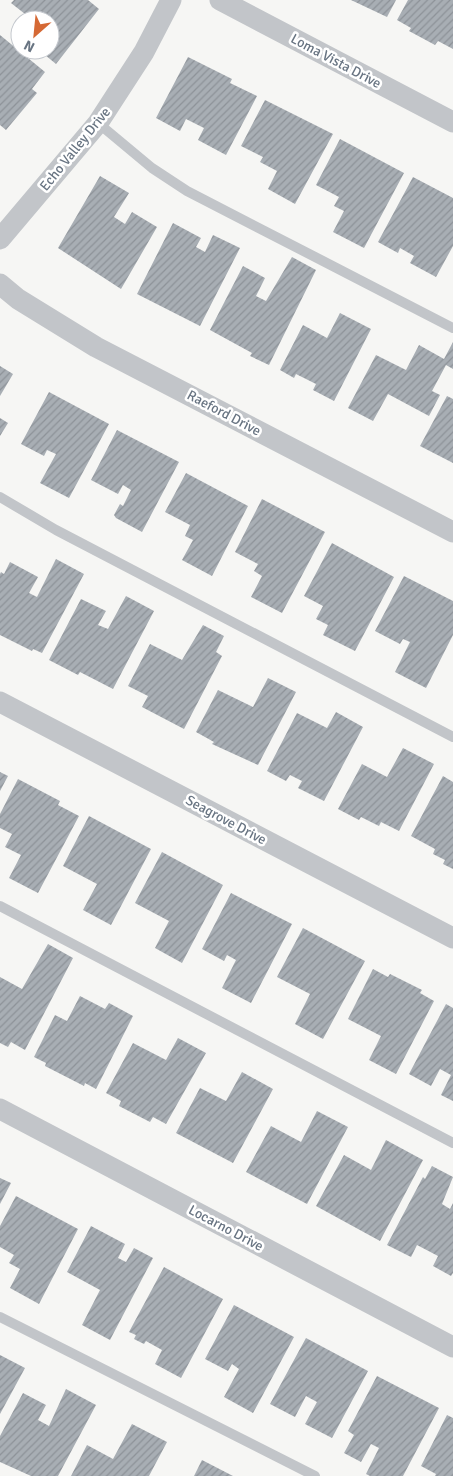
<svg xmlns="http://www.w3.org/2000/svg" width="453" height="1476" viewBox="0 0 453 1476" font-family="Signika,sans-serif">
	<defs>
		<pattern id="building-hatch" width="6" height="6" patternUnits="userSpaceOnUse" patternTransform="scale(1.25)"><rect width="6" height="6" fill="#a8aeb4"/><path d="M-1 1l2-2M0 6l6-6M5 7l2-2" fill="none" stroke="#8d9298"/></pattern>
	</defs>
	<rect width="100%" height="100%" fill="#f6f6f4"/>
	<!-- building -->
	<g fill="url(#building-hatch)">
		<polygon points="14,0 88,0 99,9 56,64 39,50 50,50 50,20 20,20 20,35 13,29 25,14 11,3"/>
		<polygon points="351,0 396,0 387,17"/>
		<polygon points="408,0 453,0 453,49 438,41 435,45 409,31 411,28 397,20"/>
		<polygon points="0,35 45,72 32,89 37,93 6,130 0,125"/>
		<polygon points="188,57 232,79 230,83 257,96 226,155 198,140 204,128 186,119 180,131 156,118"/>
		<polygon points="265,100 333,134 295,204 268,189 277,171 260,162 263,157 241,146"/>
		<polygon points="340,139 404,173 364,248 333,232 344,211 334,206 339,197 316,185"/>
		<polygon points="100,176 129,193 114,217 125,224 132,212 157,227 121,289 58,248"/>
		<polygon points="413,177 453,198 453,246 436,277 410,263 414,256 400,248 398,253 378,242"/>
		<polygon points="173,223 201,238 196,247 205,252 213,235 240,248 200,326 137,294"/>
		<polygon points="292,257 316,270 269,365 250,356 252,353 210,330 243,266 265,278 256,296 266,301"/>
		<polygon points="340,313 371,329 334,401 313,390 316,384 296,374 294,378 280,370 303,325 327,338"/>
		<polygon points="453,342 453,369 446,365 432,391 440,395 429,416 388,394 373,421 348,408 376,355 406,370 419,345 444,359"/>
		<polygon points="0,366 13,374 0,396"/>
		<polygon points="49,392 109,424 69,498 40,483 56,454 47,450 44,456 21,444"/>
		<polygon points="447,396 453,399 453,463 420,446"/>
		<polygon points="0,418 8,423 0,436"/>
		<polygon points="117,430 179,462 142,532 116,518 114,515 120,504 123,506 131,490 123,485 118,494 91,480"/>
		<polygon points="186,473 248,506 212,576 182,560 193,540 185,536 190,525 165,512"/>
		<polygon points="262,499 325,532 282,613 251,597 262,576 254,571 258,564 235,552"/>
		<polygon points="332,543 394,577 355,651 323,635 328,625 316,619 323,606 304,596"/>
		<polygon points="56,559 84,574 42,653 33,649 32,651 0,635 0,574 1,572 4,574 10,562 38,577 29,593 37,597"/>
		<polygon points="404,576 453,601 453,635 426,688 395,672 410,642 403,639 400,644 375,631"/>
		<polygon points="126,596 154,611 113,689 80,672 78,675 49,660 81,599 106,611 98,625 108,629"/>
		<polygon points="203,625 224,636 216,652 222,656 184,729 142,707 148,696 128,686 150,644 182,660"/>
		<polygon points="268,678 296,692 258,765 212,744 214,742 196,732 218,690 253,707"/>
		<polygon points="336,712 363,727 324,801 298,788 302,781 290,775 286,781 267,771 297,713 327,728"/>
		<polygon points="403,748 434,764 399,831 381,822 379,826 361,817 359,820 338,809 362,764 387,777"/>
		<polygon points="0,772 8,776 0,791"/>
		<polygon points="443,776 453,782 453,869 443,864 445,860 433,854 435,849 411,836"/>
		<polygon points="18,779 60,801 58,805 79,816 38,893 9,878 21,855 5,847 12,834 0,828 0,814"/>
		<polygon points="89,816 151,849 111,925 83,910 97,884 63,866"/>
		<polygon points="162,852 223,885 182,963 155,948 169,921 135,903"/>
		<polygon points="231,893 292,924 251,1003 222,988 236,960 227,955 224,961 202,949"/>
		<polygon points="303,928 365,961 323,1039 295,1024 310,994 277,977"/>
		<polygon points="48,944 73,958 25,1050 11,1042 8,1047 0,1043 0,977 22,989"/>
		<polygon points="373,969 388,977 390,974 422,990 420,993 434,1001 396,1074 369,1060 381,1036 348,1019"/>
		<polygon points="80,996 105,1009 109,1003 133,1016 96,1089 85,1083 84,1086 45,1066 46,1063 34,1057 55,1015 67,1021"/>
		<polygon points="446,1004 453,1008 453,1101 441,1095 451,1075 440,1069 431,1086 409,1074"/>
		<polygon points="178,1038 206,1053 166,1124 153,1117 150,1122 119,1106 121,1101 106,1093 133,1043 166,1060"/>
		<polygon points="242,1072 273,1089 233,1163 176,1133 200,1088 226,1101"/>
		<polygon points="317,1111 348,1127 307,1204 246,1172 271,1126 301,1142"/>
		<polygon points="386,1140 423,1160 380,1241 316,1206 344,1155 371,1170"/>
		<polygon points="432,1166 453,1177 442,1204 450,1209 453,1203 453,1273 451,1276 433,1266 438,1256 417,1245 411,1257 387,1245 423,1177 425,1179"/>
		<polygon points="0,1178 11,1183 0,1204"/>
		<polygon points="16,1196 78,1229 39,1304 10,1288 20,1269 9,1263 14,1255 0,1247 0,1226"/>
		<polygon points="91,1226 125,1244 118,1258 126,1262 134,1248 153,1258 110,1340 82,1325 100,1290 67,1272"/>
		<polygon points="164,1267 223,1299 181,1378 155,1364 162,1350 146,1341 144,1344 134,1339 136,1335 129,1332"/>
		<polygon points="234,1305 294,1337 253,1413 224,1397 239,1369 232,1364 228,1371 205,1359"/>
		<polygon points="306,1338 368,1371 332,1438 305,1424 317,1402 306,1396 295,1417 270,1404"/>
		<polygon points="0,1355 25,1368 0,1414"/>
		<polygon points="377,1376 439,1408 403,1476 370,1476 366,1474 379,1448 371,1444 361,1462 344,1453 354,1435 348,1431"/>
		<polygon points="66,1389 96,1405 58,1476 31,1476 0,1462 0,1436 23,1393 46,1405 38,1420 49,1426"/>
		<polygon points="447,1415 453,1418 453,1476 435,1476 436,1474 421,1466"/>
		<polygon points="132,1424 167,1442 149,1476 71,1476 87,1445 113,1459"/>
		<polygon points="202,1460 233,1476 194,1476"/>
	</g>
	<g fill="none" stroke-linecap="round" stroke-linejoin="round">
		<!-- service -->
		<g stroke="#c2c5c9" stroke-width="10">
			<polyline points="98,123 152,168 187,191 453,328"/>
			<polyline points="0,497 56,530 453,737"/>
			<polyline points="0,906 453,1143"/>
			<polyline points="0,1317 315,1476"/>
		</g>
		<!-- minor -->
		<g stroke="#c2c5c9" stroke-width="21">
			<polyline points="220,0 453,122"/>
			<polyline points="0,239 98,123 144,52 171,0"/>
			<polyline points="0,284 18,299 96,347 453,532"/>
			<polyline points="0,702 453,938"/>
			<polyline points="0,1109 453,1347"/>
		</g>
	</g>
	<g text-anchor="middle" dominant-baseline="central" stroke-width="5" stroke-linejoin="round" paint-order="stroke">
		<!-- street labels -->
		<g font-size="14" fill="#687482" stroke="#fff">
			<text transform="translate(336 61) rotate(28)">Loma Vista Drive</text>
			<text transform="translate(75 149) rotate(-51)">Echo Valley Drive</text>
			<text transform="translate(224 413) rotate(28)">Raeford Drive</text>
			<text transform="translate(226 820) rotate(28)">Seagrove Drive</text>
			<text transform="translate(226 1228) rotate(28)">Locarno Drive</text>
		</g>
	</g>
	<!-- north arrow -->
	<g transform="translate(35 35) rotate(207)"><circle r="24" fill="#ffffff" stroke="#c3c7cd"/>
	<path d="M0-4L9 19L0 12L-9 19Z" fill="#d56935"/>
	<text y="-8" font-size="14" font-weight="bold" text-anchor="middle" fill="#687482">N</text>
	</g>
</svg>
